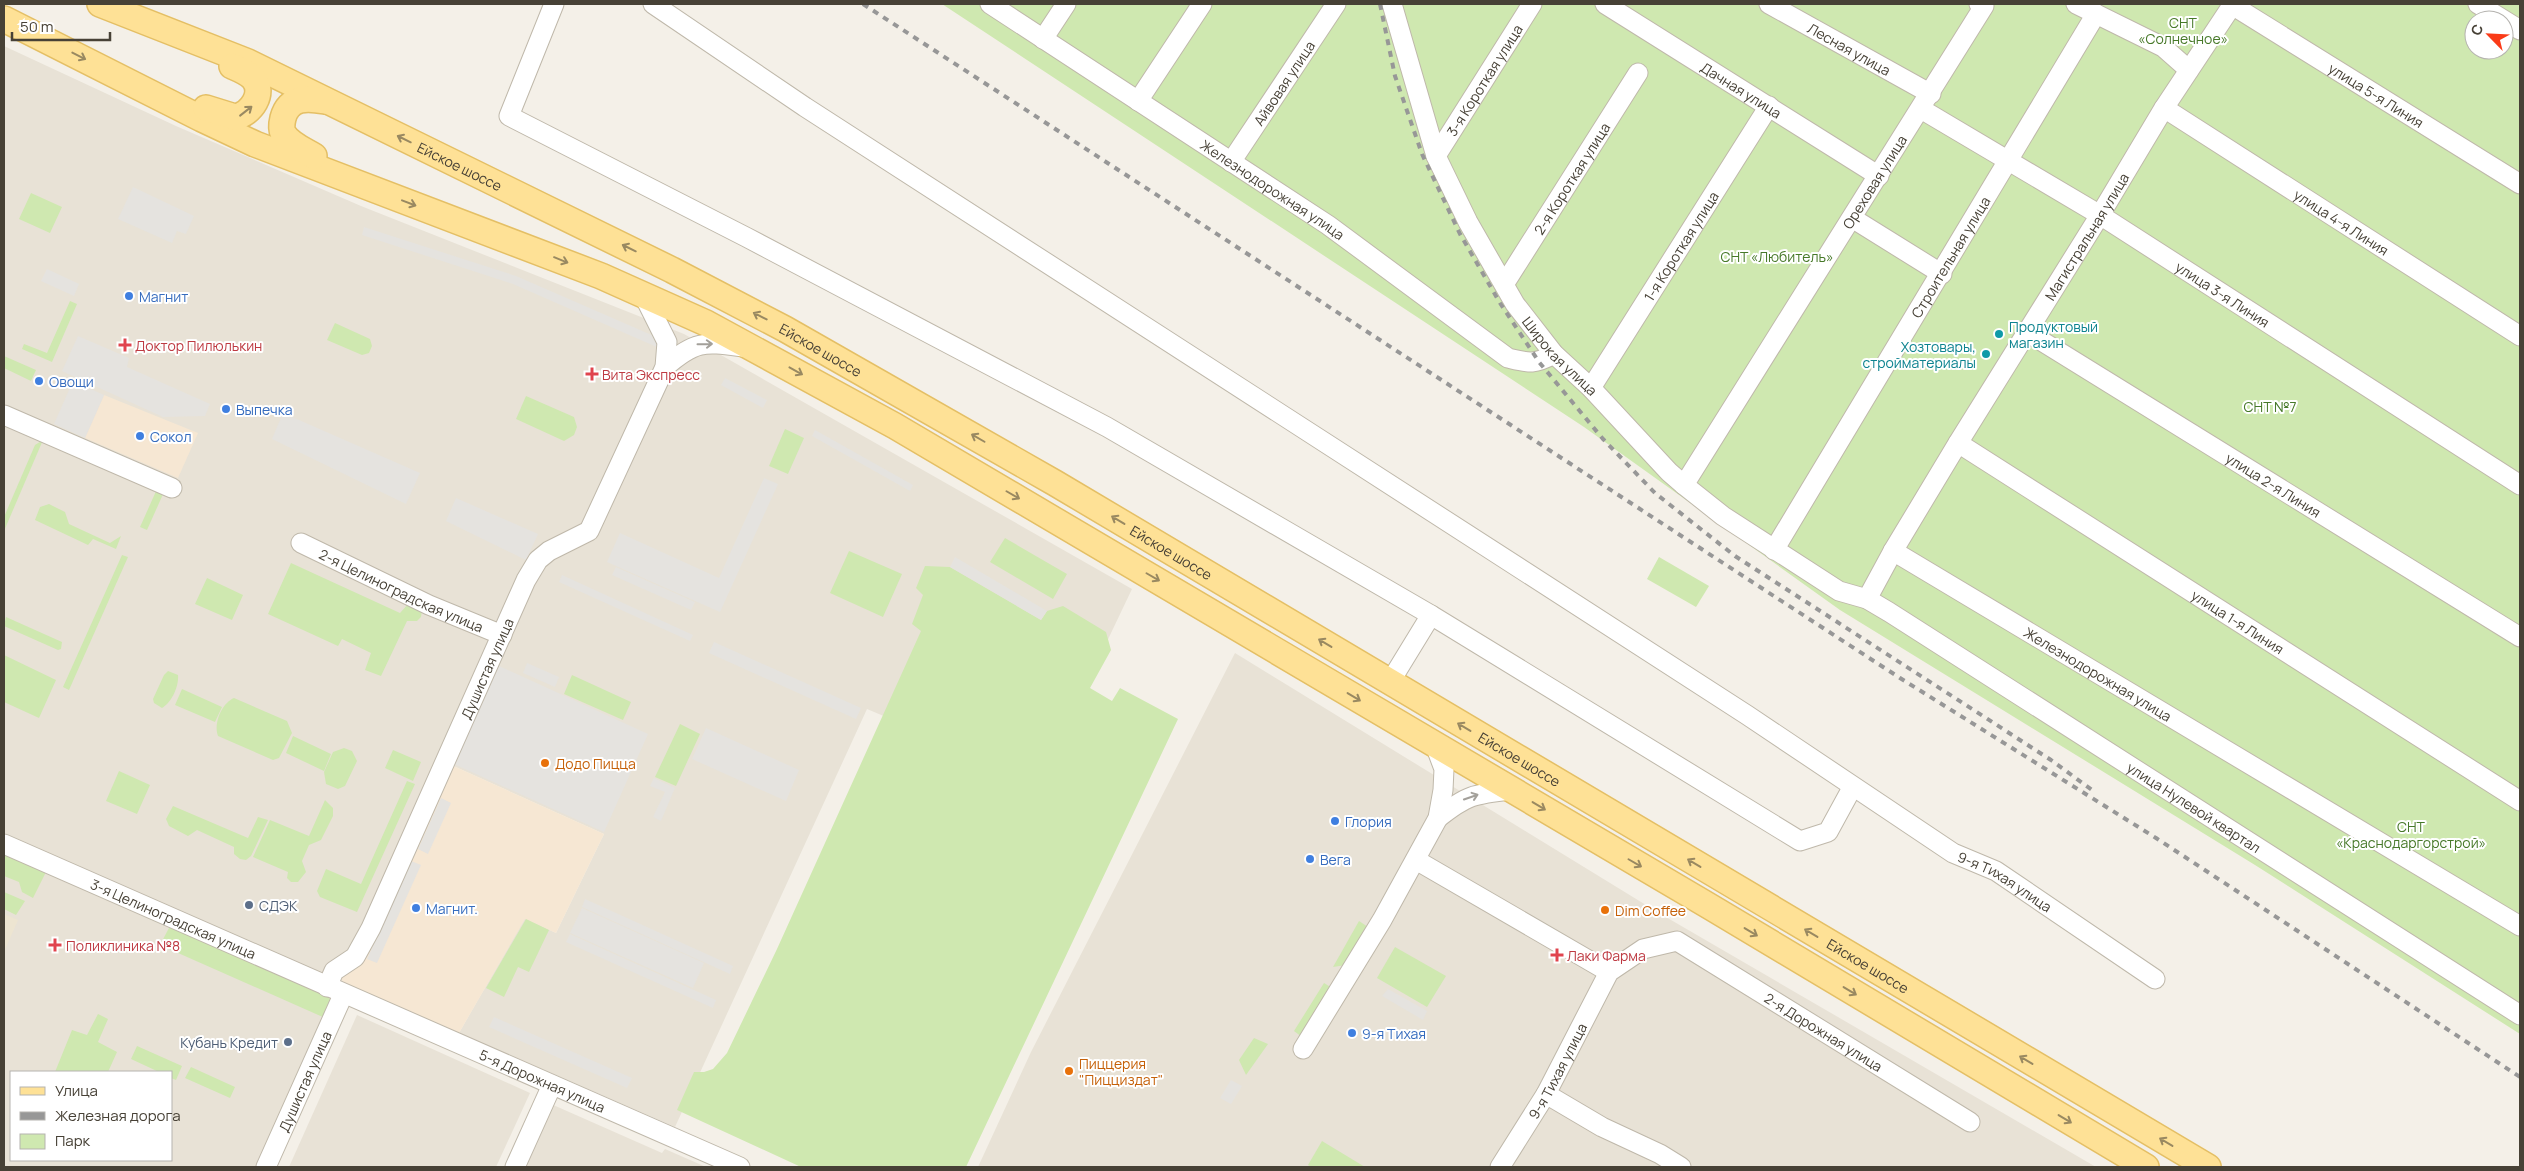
<svg xmlns="http://www.w3.org/2000/svg" width="2524" height="1171" viewBox="0 0 2524 1171" font-family="Manrope,sans-serif">
	<rect width="100%" height="100%" fill="#f4f0e8"/>
	<!-- residential -->
	<g fill="#e8e2d6" fill-rule="evenodd">
		<polygon points="4,46 176,126 361,206 684,334 1132,589 1040,782 867,709 675,1127 459,1033 525,918 556,933 604,834 449,764 365,935 325,974 314,974 4,833"/>
		<polygon points="1235,653 1659,913 2096,1167 978,1167 1031,1052"/>
		<path d="M4,848L334,993L261,1167H4ZM11,1072H171V1160H11Z"/>
		<polygon points="357,1015 530,1093 496,1167 289,1167"/>
		<polygon points="551,1104 662,1153 665,1149 706,1167 523,1167"/>
	</g>
	<!-- commercial -->
	<g fill="#f6e7d3">
		<polygon points="104,395 198,433 178,478 85,438"/>
		<polygon points="449,764 604,834 556,933 525,919 459,1033 342,983 342,975"/>
	</g>
	<!-- education -->
	<polygon fill="#ede5d1" points="4,914 18,920 4,952"/>
	<!-- green -->
	<g fill="#cfe8b0" fill-rule="evenodd">
		<path d="M942,4H2520V1034L2255,865L1840,610L1584,427ZM2474,20H2504V50H2474Z"/>
		<polygon points="31,193 62,207 50,233 19,219"/>
		<polygon points="70,301 77,304 52,362 22,349 24,344 47,353"/>
		<polygon points="335,323 370,339 372,346 369,353 362,355 327,340"/>
		<polygon points="4,356 36,370 31,381 4,368"/>
		<polygon points="526,396 574,417 577,427 574,435 564,441 516,419"/>
		<polygon points="785,429 804,438 788,474 769,466"/>
		<polygon points="43,440 4,531 4,517 35,445"/>
		<polygon points="157,489 164,492 147,530 140,527"/>
		<polygon points="49,504 65,512 69,524 110,543 121,536 116,549 93,539 88,545 35,520 40,507"/>
		<polygon points="1005,538 1067,574 1053,599 990,562"/>
		<polygon points="849,551 902,574 883,617 830,593"/>
		<polygon points="122,555 128,557 69,690 63,687"/>
		<polygon points="1659,557 1709,586 1696,607 1647,579"/>
		<polygon points="291,563 400,613 409,603 422,610 421,617 417,621 407,621 381,676 365,670 371,653 342,639 338,646 268,614"/>
		<polygon points="925,566 950,567 1041,620 1047,611 1063,606 1106,632 1111,650 1090,688 1112,701 1120,688 1178,719 966,1167 801,1167 677,1110 694,1072 704,1072 713,1069 727,1053 777,949 921,631 912,624 923,595 916,588"/>
		<polygon points="207,578 243,595 232,620 195,604"/>
		<polygon points="6,617 62,642 61,649 58,650 4,626"/>
		<polygon points="4,655 56,680 39,718 4,702"/>
		<path d="M168,671L178,675C179,686 172,702 162,708L154,703L153,699L164,675Z"/>
		<polygon points="572,675 631,702 623,720 564,694"/>
		<polygon points="182,689 222,707 215,722 175,705"/>
		<path d="M234,698L287,721L292,733L279,758L273,760L218,736C213,723 222,703 234,698Z"/>
		<polygon points="680,724 700,734 676,786 655,777"/>
		<polygon points="293,736 331,754 324,771 286,753"/>
		<polygon points="344,748 352,751 357,761 345,786 338,789 326,784 324,772 333,752"/>
		<polygon points="393,750 421,762 413,781 385,768"/>
		<polygon points="119,771 150,785 137,814 106,801"/>
		<polygon points="407,781 415,784 357,912 320,897 317,891 326,869 361,884"/>
		<polygon points="325,800 333,808 333,816 321,840 309,845 302,861 306,872 298,882 291,882 287,878 288,872 253,857 270,820 309,836"/>
		<polygon points="173,806 248,838 258,817 268,820 251,856 246,860 240,859 234,854 234,847 197,830 188,836 169,826 166,819"/>
		<polygon points="4,849 47,870 33,898 22,892 19,882 4,876"/>
		<polygon points="4,892 25,901 16,915 4,909"/>
		<polygon points="526,919 549,930 529,972 518,967 504,997 486,988"/>
		<polygon points="1359,921 1371,929 1346,965 1333,967"/>
		<polygon points="170,926 328,995 332,1003 325,1018 160,945"/>
		<polygon points="1395,947 1446,976 1427,1007 1377,978"/>
		<polygon points="1324,983 1332,988 1302,1037 1294,1031"/>
		<polygon points="98,1014 108,1019 98,1042 117,1052 108,1072 55,1072 72,1030 87,1035"/>
		<polygon points="1254,1038 1268,1044 1246,1075 1239,1060"/>
		<polygon points="137,1046 182,1066 176,1080 171,1078 171,1072 159,1072 131,1059"/>
		<polygon points="191,1067 235,1087 230,1098 185,1078"/>
		<polygon points="1322,1141 1365,1167 1311,1167 1308,1165"/>
	</g>
	<!-- parking -->
	<g fill="#e5e3df">
		<polygon points="133,187 194,216 186,234 177,231 172,243 118,219"/>
		<polygon points="364,227 516,276 663,340 659,348 513,284 362,235"/>
		<polygon points="47,269 79,284 74,296 41,281"/>
		<polygon points="78,336 129,358 127,367 210,404 205,416 163,417 62,371"/>
		<polygon points="725,378 767,400 763,408 721,385"/>
		<polygon points="73,381 104,395 85,438 54,424"/>
		<polygon points="283,413 420,473 406,504 272,439"/>
		<polygon points="815,430 913,485 910,491 812,436"/>
		<polygon points="764,478 778,484 720,612 607,562 620,533 719,578"/>
		<polygon points="456,498 538,534 526,560 446,521"/>
		<polygon points="955,557 1047,611 1041,620 950,567"/>
		<polygon points="616,567 695,602 691,610 612,575"/>
		<polygon points="562,575 693,635 690,641 559,582"/>
		<polygon points="714,642 861,708 856,719 709,653"/>
		<polygon points="527,663 559,677 555,687 523,673"/>
		<polygon points="499,666 648,734 604,832 454,764"/>
		<polygon points="706,728 799,770 786,801 692,759"/>
		<polygon points="654,778 675,788 661,821 653,817 665,792 650,786"/>
		<polygon points="441,798 451,803 428,854 418,849"/>
		<polygon points="411,861 421,865 377,963 367,959"/>
		<polygon points="585,899 733,966 730,974 582,907"/>
		<polygon points="582,908 704,963 693,988 570,933"/>
		<polygon points="570,934 716,1000 713,1008 566,942"/>
		<polygon points="1388,989 1427,1011 1423,1020 1382,996"/>
		<polygon points="494,1017 632,1078 627,1088 489,1027"/>
		<polygon points="1231,1080 1242,1086 1231,1104 1220,1098"/>
	</g>
	<g fill="none" stroke-linecap="round" stroke-linejoin="round">
		<!-- minor casing -->
		<g stroke="#bfb8aa" stroke-width="21">
			<g id="minor">
				<polyline points="554,4 509,116 746,237 1107,427 1431,615 1800,841 1828,832 1852,788"/>
				<path id="s1" d="M653,4L805,107L1747,715L1953,853L1996,871L2155,979"/>
				<path id="s2" d="M990,4L1328,225L1508,358C1529,363 1534,365 1554,354"/>
				<path id="s3" d="M1392,4L1436,156L1468,222L1515,304L1554,354L1591,388L1669,472L1684,485L1723,516L1839,591L1867,599L1889,612L2520,1015"/>
				<path id="s4" d="M1605,4L1879,176"/>
				<path id="s5" d="M1769,4L1931,94"/>
				<polyline points="2076,4 2163,47 2189,70"/>
				<polyline points="2478,4 2520,30"/>
				<path id="s6" d="M2232,5L2520,184"/>
				<polyline points="1043,39 1066,4"/>
				<polyline points="1138,101 1202,4"/>
				<path id="s7" d="M2164,108L2520,336"/>
				<path id="s8" d="M1921,109L2100,215L2520,485"/>
				<path id="s9" d="M1436,156L1532,4"/>
				<path id="s10" d="M1231,162L1336,4"/>
				<polyline points="1852,218 1942,274"/>
				<path id="s11" d="M1505,283L1638,73"/>
				<path id="s12" d="M2027,332L2520,637"/>
				<path d="M665,367C696,340 704,342 743,347"/>
				<path id="s13" d="M1591,388L1769,106"/>
				<polyline points="4,415 172,488"/>
				<path id="s14" d="M1958,443L2520,801"/>
				<path id="s15" d="M1684,485L1984,6L1979,4"/>
				<path id="s16" d="M301,543L429,605L502,635"/>
				<path id="s17" d="M1774,550L2096,14"/>
				<path id="s18" d="M1893,551L2520,926"/>
				<path id="s19" d="M1867,599L1893,551L1958,443L2100,215L2164,108L2233,4"/>
				<polyline points="1390,682 1431,615"/>
				<path d="M1438,818C1467,795 1474,794 1511,790"/>
				<path id="s20" d="M4,844L740,1167"/>
				<polyline points="1416,860 1609,972"/>
				<path id="s21" d="M327,987L334,971L355,957L371,928L526,580L538,560L549,551L589,531L665,367L667,342L643,294"/>
				<polyline points="1303,1049 1382,920 1438,818 1443,790 1444,769 1435,745"/>
				<polyline points="1546,1094 1602,1127 1660,1154 1681,1167"/>
				<path id="s22" d="M266,1167L343,995"/>
				<polyline points="515,1167 552,1085"/>
				<path id="s23" d="M1500,1167L1546,1094L1609,972L1643,949L1677,941L1970,1122"/>
			</g>
		</g>
		<!-- major casing -->
		<g stroke="#e4bf65" stroke-width="28">
			<g id="major">
				<path id="s24" d="M100,4L248,62L672,270L785,329L1055,483L2208,1167"/>
				<polyline points="4,19 202,119 255,144 601,276 706,323 895,426 1709,906 2146,1167"/>
				<path d="M206,108L235,117C251,114 266,93 253,78C247,72 239,69 232,66"/>
				<path d="M314,156C304,150 289,144 283,133C281,129 282,122 283,118C289,96 308,98 325,101"/>
			</g>
		</g>
		<!-- minor -->
		<use href="#minor" stroke="#fff" stroke-width="19"/>
		<!-- major -->
		<use href="#major" stroke="#fee196" stroke-width="25"/>
		<!-- rail -->
		<g stroke="#979797" stroke-width="4" stroke-dasharray="6 6" stroke-linecap="butt">
			<polyline points="863,4 1900,678 2156,838 2520,1077"/>
			<polyline points="1380,4 1395,76 1422,154 1460,234 1500,303 1539,362 1603,439 1655,493 1735,556 2051,760 2092,790"/>
		</g>
	</g>
	<!-- one-way arrows -->
	<defs><path id="oneway-shaft" d="M-6 0H5M1.5-3L5.5 0L1.5 3" fill="none" stroke-width="1.6" stroke-linecap="round" stroke-linejoin="round" transform="scale(1.25)"/></defs>
	<g stroke="#998961">
		<use href="#oneway-shaft" transform="translate(79 56) rotate(27)"/>
		<use href="#oneway-shaft" transform="translate(246 111) rotate(-38)"/>
		<use href="#oneway-shaft" transform="translate(404 139) rotate(-154)"/>
		<use href="#oneway-shaft" transform="translate(409 203) rotate(21)"/>
		<use href="#oneway-shaft" transform="translate(629 248) rotate(-154)"/>
		<use href="#oneway-shaft" transform="translate(561 260) rotate(22)"/>
		<use href="#oneway-shaft" transform="translate(760 316) rotate(-153)"/>
		<use href="#oneway-shaft" transform="translate(796 371) rotate(29)"/>
		<use href="#oneway-shaft" transform="translate(978 438) rotate(-150)"/>
		<use href="#oneway-shaft" transform="translate(1013 495) rotate(30)"/>
		<use href="#oneway-shaft" transform="translate(1118 520) rotate(-149)"/>
		<use href="#oneway-shaft" transform="translate(1153 577) rotate(30)"/>
		<use href="#oneway-shaft" transform="translate(1325 643) rotate(-149)"/>
		<use href="#oneway-shaft" transform="translate(1354 697) rotate(31)"/>
		<use href="#oneway-shaft" transform="translate(1464 727) rotate(-149)"/>
		<use href="#oneway-shaft" transform="translate(1539 806) rotate(31)"/>
		<use href="#oneway-shaft" transform="translate(1635 863) rotate(30)"/>
		<use href="#oneway-shaft" transform="translate(1694 863) rotate(-149)"/>
		<use href="#oneway-shaft" transform="translate(1751 932) rotate(31)"/>
		<use href="#oneway-shaft" transform="translate(1811 933) rotate(-149)"/>
		<use href="#oneway-shaft" transform="translate(1850 991) rotate(31)"/>
		<use href="#oneway-shaft" transform="translate(2026 1060) rotate(-149)"/>
		<use href="#oneway-shaft" transform="translate(2065 1119) rotate(31)"/>
		<use href="#oneway-shaft" transform="translate(2166 1142) rotate(-149)"/>
	</g>
	<g stroke="#a3a09a">
		<use href="#oneway-shaft" transform="translate(705 344) rotate(-1)"/>
		<use href="#oneway-shaft" transform="translate(1471 797) rotate(-19)"/>
	</g>
	<!-- markers -->
	<g fill="#3f7fe0" stroke="#fff" stroke-width="2">
		<circle cx="129" cy="296" r="5"/>
		<circle cx="39" cy="381" r="5"/>
		<circle cx="226" cy="409" r="5"/>
		<circle cx="140" cy="436" r="5"/>
		<circle cx="1335" cy="821" r="5"/>
		<circle cx="1310" cy="859" r="5"/>
		<circle cx="416" cy="908" r="5"/>
		<circle cx="1352" cy="1033" r="5"/>
	</g>
	<g fill="#0f9aa8" stroke="#fff" stroke-width="2">
		<circle cx="1999" cy="334" r="5"/>
		<circle cx="1986" cy="354" r="5"/>
	</g>
	<g fill="#e0444e" stroke="#fff" stroke-width="2">
		<path d="M122.5 337.5h5v5h5v5h-5v5h-5v-5h-5v-5h5z"/>
		<path d="M589.5 366.5h5v5h5v5h-5v5h-5v-5h-5v-5h5z"/>
		<path d="M52.5 937.5h5v5h5v5h-5v5h-5v-5h-5v-5h5z"/>
		<path d="M1554.5 947.5h5v5h5v5h-5v5h-5v-5h-5v-5h5z"/>
	</g>
	<g fill="#e8710a" stroke="#fff" stroke-width="2">
		<circle cx="545" cy="763" r="5"/>
		<circle cx="1605" cy="910" r="5"/>
		<circle cx="1069" cy="1071" r="5"/>
	</g>
	<g fill="#5c6f8a" stroke="#fff" stroke-width="2">
		<circle cx="249" cy="905" r="5"/>
		<circle cx="288" cy="1042" r="5"/>
	</g>
	<g text-anchor="middle" dominant-baseline="central" stroke-width="4" stroke-linejoin="round" paint-order="stroke">
		<!-- park labels -->
		<g font-size="14" fill="#477929" stroke="#fff">
			<text x="2183" y="22">СНТ<tspan x="2183" dy="16">«Солнечное»</tspan></text>
			<text x="1777" y="256">СНТ «Любитель»</text>
			<text x="2270" y="406">СНТ №7</text>
			<text x="2411" y="826">СНТ<tspan x="2411" dy="16">«Краснодаргорстрой»</tspan></text>
		</g>
		<!-- street labels -->
		<g font-size="14" fill="#474136" stroke="#fff">
			<text stroke="none"><textPath href="#s5" startOffset="92">Лесная улица</textPath></text>
			<text stroke="none"><textPath href="#s9" startOffset="90">3-я Короткая улица</textPath></text>
			<text stroke="none"><textPath href="#s10" startOffset="95">Айвовая улица</textPath></text>
			<text stroke="none"><textPath href="#s4" startOffset="161">Дачная улица</textPath></text>
			<text stroke="none"><textPath href="#s6" startOffset="170">улица 5-я Линия</textPath></text>
			<text stroke="none"><textPath href="#s24" startOffset="395">Ейское шоссе</textPath></text>
			<text stroke="none"><textPath href="#s11" startOffset="124">2-я Короткая улица</textPath></text>
			<text stroke="none"><textPath href="#s15" startOffset="358">Ореховая улица</textPath></text>
			<text stroke="none"><textPath href="#s2" startOffset="338">Железнодорожная улица</textPath></text>
			<text stroke="none"><textPath href="#s7" startOffset="211">улица 4-я Линия</textPath></text>
			<text stroke="none"><textPath href="#s19" startOffset="424">Магистральная улица</textPath></text>
			<text stroke="none"><textPath href="#s13" startOffset="168">1-я Короткая улица</textPath></text>
			<text stroke="none"><textPath href="#s17" startOffset="342">Строительная улица</textPath></text>
			<text stroke="none"><textPath href="#s8" startOffset="354">улица 3-я Линия</textPath></text>
			<text stroke="none"><textPath href="#s24" startOffset="800">Ейское шоссе</textPath></text>
			<text stroke="none"><textPath href="#s3" startOffset="395">Широкая улица</textPath></text>
			<text stroke="none"><textPath href="#s12" startOffset="290">улица 2-я Линия</textPath></text>
			<text stroke="none"><textPath href="#s24" startOffset="1205">Ейское шоссе</textPath></text>
			<text stroke="none"><textPath href="#s16" startOffset="111">2-я Целиноградская улица</textPath></text>
			<text stroke="none"><textPath href="#s14" startOffset="332">улица 1-я Линия</textPath></text>
			<text stroke="none"><textPath href="#s21" startOffset="360">Душистая улица</textPath></text>
			<text stroke="none"><textPath href="#s18" startOffset="239">Железнодорожная улица</textPath></text>
			<text stroke="none"><textPath href="#s24" startOffset="1610">Ейское шоссе</textPath></text>
			<text stroke="none"><textPath href="#s3" startOffset="1179">улица Нулевой квартал</textPath></text>
			<text stroke="none"><textPath href="#s1" startOffset="1612">9-я Тихая улица</textPath></text>
			<text stroke="none"><textPath href="#s20" startOffset="185">3-я Целиноградская улица</textPath></text>
			<text stroke="none"><textPath href="#s24" startOffset="2015">Ейское шоссе</textPath></text>
			<text stroke="none"><textPath href="#s23" startOffset="472">2-я Дорожная улица</textPath></text>
			<text stroke="none"><textPath href="#s23" startOffset="112">9-я Тихая улица</textPath></text>
			<text stroke="none"><textPath href="#s22" startOffset="94">Душистая улица</textPath></text>
			<text stroke="none"><textPath href="#s20" startOffset="588">5-я Дорожная улица</textPath></text>
		</g>
		<!-- shop labels -->
		<g font-size="14" fill="#366cbe" stroke="#fff" text-anchor="start">
			<text x="139" y="296">Магнит</text>
			<text x="49" y="381">Овощи</text>
			<text x="236" y="409">Выпечка</text>
			<text x="150" y="436">Сокол</text>
			<text x="1345" y="821">Глория</text>
			<text x="1320" y="859">Вега</text>
			<text x="426" y="908">Магнит.</text>
			<text x="1362" y="1033">9-я Тихая</text>
		</g>
		<!-- culture labels -->
		<g font-size="14" fill="#0d838f" stroke="#fff" text-anchor="start">
			<text x="2009" y="326">Продуктовый<tspan x="2009" dy="16">магазин</tspan></text>
			<text x="1976" y="346" text-anchor="end">Хозтовары,<tspan x="1976" dy="16">стройматериалы</tspan></text>
		</g>
		<!-- health labels -->
		<g font-size="14" fill="#be3a42" stroke="#fff" text-anchor="start">
			<text x="135" y="345">Доктор Пилюлькин</text>
			<text x="602" y="374">Вита Экспресс</text>
			<text x="66" y="945">Поликлиника №8</text>
			<text x="1567" y="955">Лаки Фарма</text>
		</g>
		<!-- food labels -->
		<g font-size="14" fill="#c56008" stroke="#fff" text-anchor="start">
			<text x="555" y="763">Додо Пицца</text>
			<text x="1615" y="910">Dim Coffee</text>
			<text x="1079" y="1063">Пиццерия<tspan x="1079" dy="16">"Пицциздат"</tspan></text>
		</g>
		<!-- service labels -->
		<g font-size="14" fill="#4e5e75" stroke="#fff" text-anchor="start">
			<text x="259" y="905">СДЭК</text>
			<text x="278" y="1042" text-anchor="end">Кубань Кредит</text>
		</g>
	</g>
	<!-- border -->
	<rect width="2524" height="1171" fill="none" stroke="#474136" stroke-width="10"/>
	<!-- legend -->
	<rect x="10" y="1071" width="162" height="90" fill="#ffffff" stroke="#b5b3af"/>
	<rect x="20" y="1087" width="25" height="8" fill="#fee196" stroke="#b5b3af"/>
	<text x="55" y="1096" font-size="15" fill="#474136">Улица</text>
	<rect x="20" y="1112" width="25" height="8" fill="#979797" stroke="#b5b3af"/>
	<text x="55" y="1121" font-size="15" fill="#474136">Железная дорога</text>
	<rect x="20" y="1134" width="25" height="15" fill="#cfe8b0" stroke="#b5b3af"/>
	<text x="55" y="1146" font-size="15" fill="#474136">Парк</text>
	<!-- north arrow -->
	<g transform="translate(2489 35) rotate(294)"><circle r="24" fill="#ffffff" stroke="#b5b3af"/>
	<path d="M0-4L9 19L0 12L-9 19Z" fill="#fa3b18"/>
	<text y="-8" font-size="14" font-weight="bold" text-anchor="middle" fill="#474136">С</text>
	</g>
	<!-- scale -->
	<path d="M12 32v8h98v-8" fill="none" stroke="#474136" stroke-width="2.5"/>
	<text x="20" y="32" font-size="15" fill="#474136" stroke="#ffffff" stroke-width="4" paint-order="stroke">50 m</text>
</svg>
